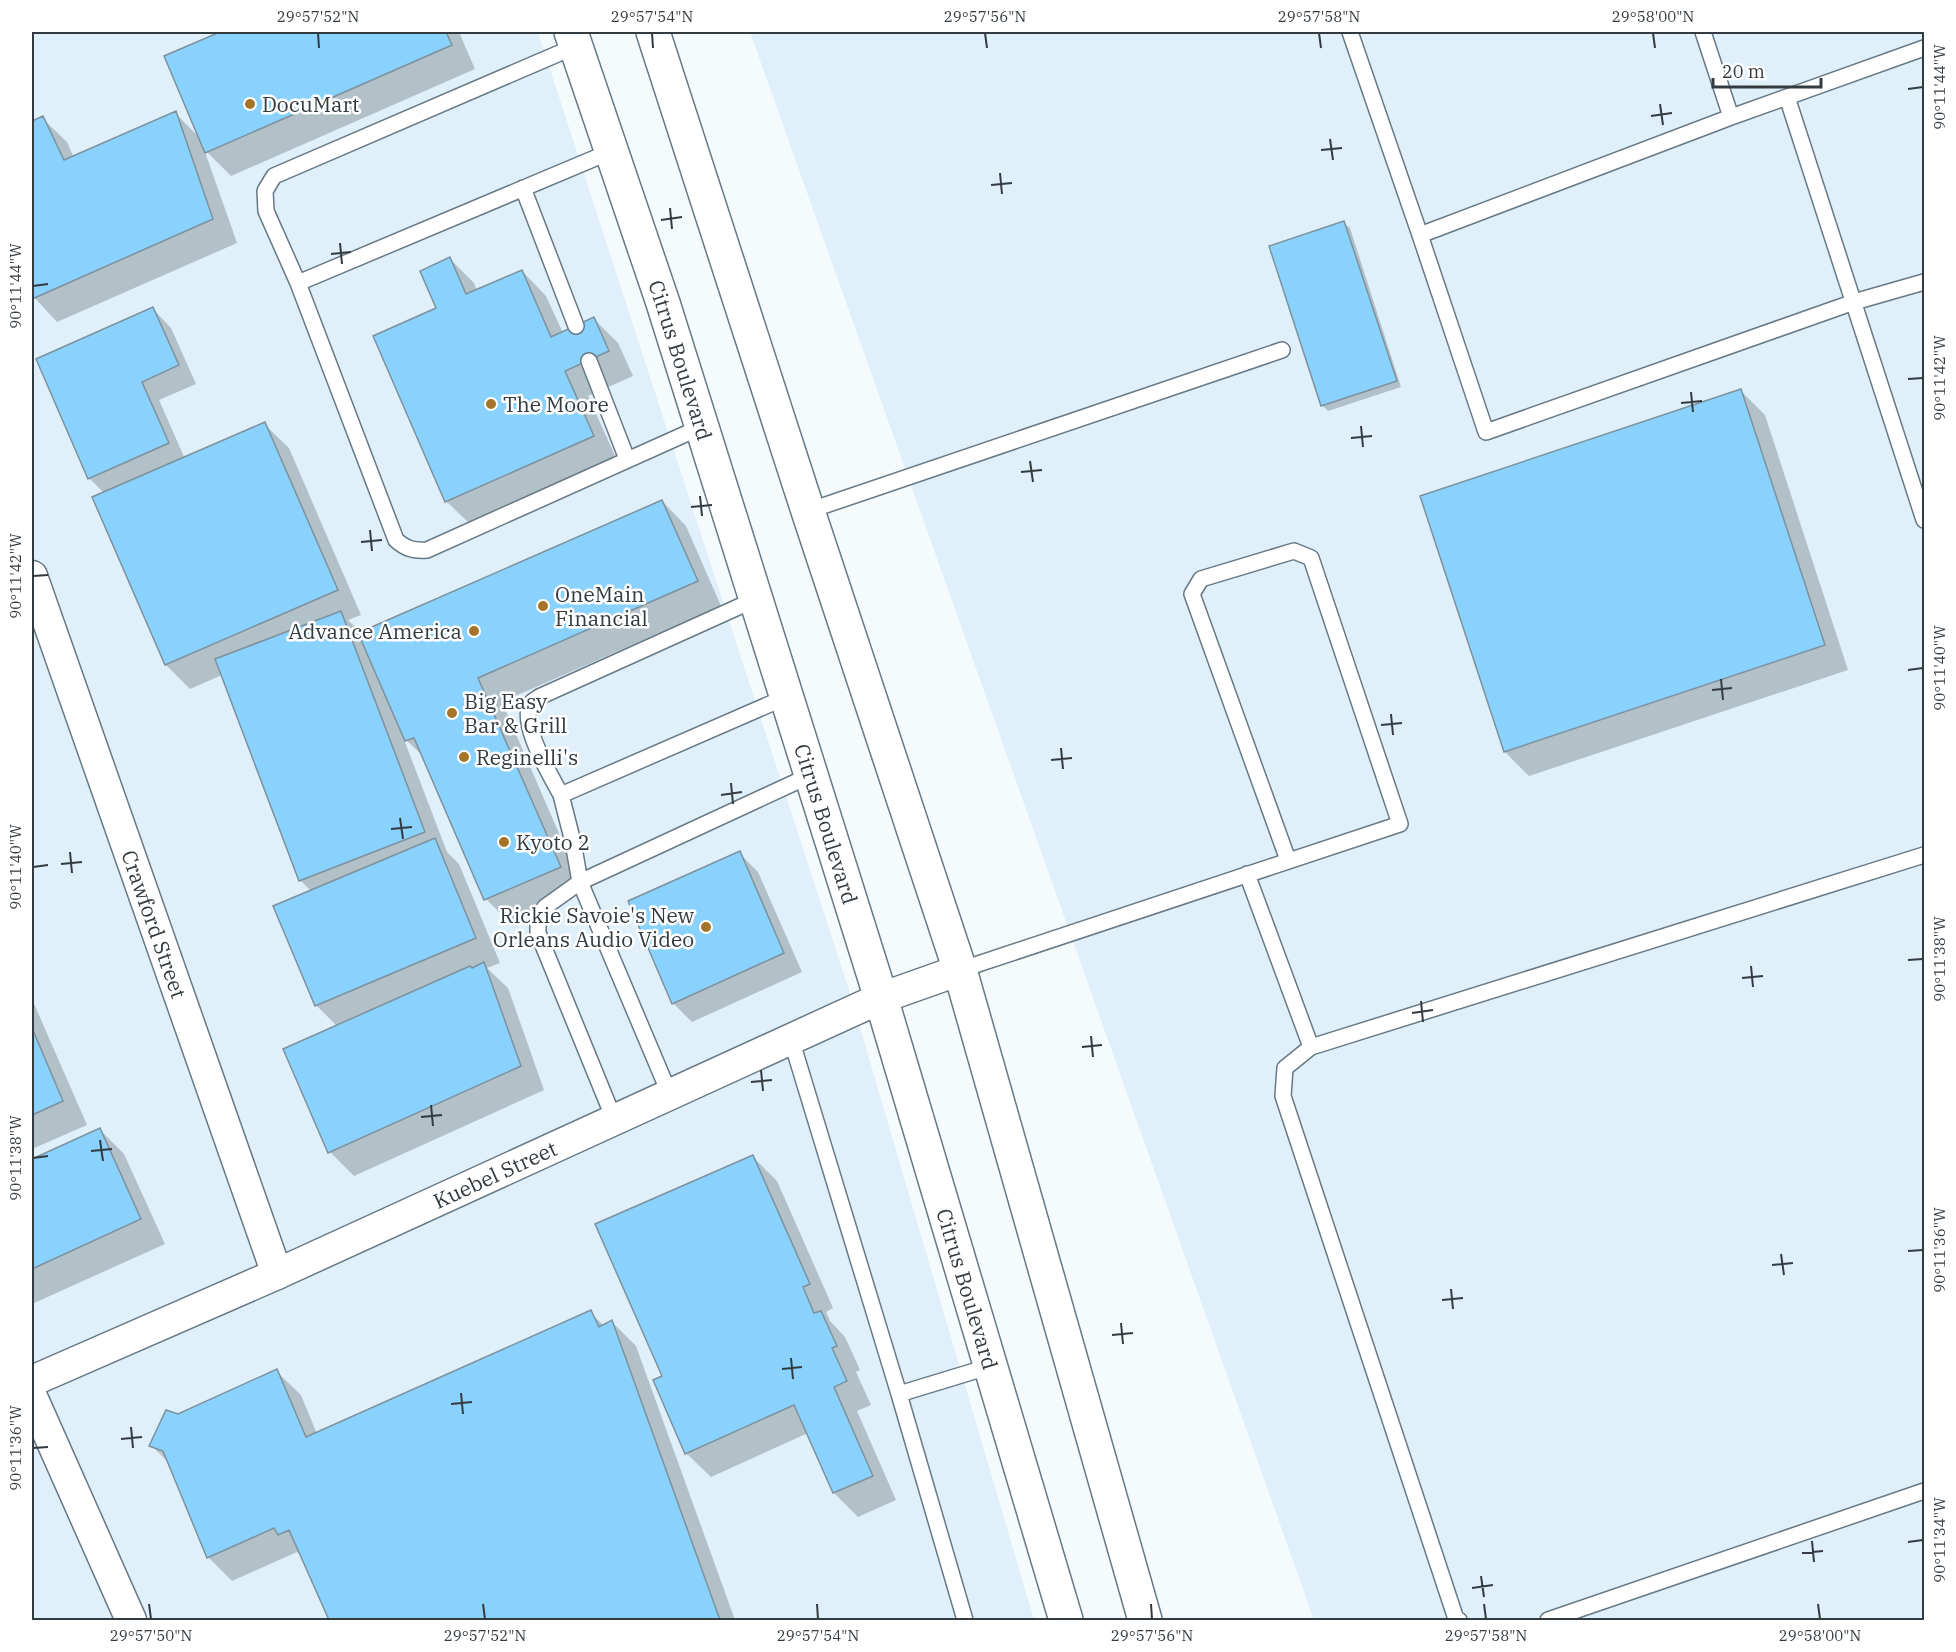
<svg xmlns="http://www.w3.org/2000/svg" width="1956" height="1652" viewBox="0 0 1956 1652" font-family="'IBM Plex Serif',serif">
  <rect width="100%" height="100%" fill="#f5fafc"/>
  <path fill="#dff0fb" d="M32 32H538L849 990 1034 1620H32Z
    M750 32H1924V1620H1314Z"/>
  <path fill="#0003" d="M224 32H459L475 69 231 176 204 149 237 243 57 322 32 295V122L42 118 67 142 74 158 175 113 200 138 166 57Z
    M1344 223 1350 228 1401 387 1328 411 1322 405Z
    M450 259 474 283 477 291 522 271 546 296 563 333 594 319 618 343 633 376 588 396 617 460 471 525 446 501 438 309Z
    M153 309 171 328 196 384 159 400 185 459 264 424 289 448 361 615 348 620 361 633 662 501 686 526 721 606 502 702 584 891 510 923 486 899 425 758 403 737 447 852 459 864 500 963 487 968 508 988 544 1090 354 1176 330 1152 285 1050 338 1027 316 1005 311 891 300 880 222 675 190 689 166 665 94 498 105 494 89 478Z
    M1741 391 1765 415 1848 670 1529 776 1505 752Z
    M739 853 758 872 802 972 692 1022 673 1003Z
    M32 999 87 1125 32 1149Z
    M100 1130 124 1154 165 1244 32 1304V1161Z
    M752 1156 777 1181 833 1308 826 1312 830 1321 845 1337 860 1370 856 1372 871 1405 857 1411 896 1500 858 1517 834 1493 808 1433 711 1477 686 1453 664 1377Z
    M590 1312 604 1326 612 1322 636 1346 735 1620H330L303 1558 297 1552 232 1581 208 1557 170 1464 151 1445 178 1415 276 1371 301 1395 317 1434Z"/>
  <path fill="#8ad2fe" stroke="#7d919d" stroke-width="1.5" d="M220 32H446L452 45 205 153 164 56Z
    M176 111 213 219 32 299V121L43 116 64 160Z
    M1344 221 1397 381 1321 406 1269 246Z
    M450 257 466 294 522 270 551 337 594 317 609 351 565 371 594 436 445 502 373 336 436 308 420 271Z
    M153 307 179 365 142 382 169 443 88 479 36 359Z
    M1741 389 1825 645 1504 752 1420 496Z
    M265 422 338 590 165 665 92 497Z
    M662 500 698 581 478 678 561 867 484 900 414 738 405 741 358 633Z
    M341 611 425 832 299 881 215 659Z
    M435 838 476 938 315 1006 273 906Z
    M740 851 784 953 672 1004 628 901Z
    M484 962 521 1066 328 1153 283 1049 470 966 472 968Z
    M32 1028 63 1101 32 1115Z
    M100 1128 141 1219 32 1269V1159Z
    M753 1155 810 1284 803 1287 814 1313 821 1311 837 1346 832 1348 847 1381 834 1387 873 1476 833 1493 794 1405 685 1454 653 1380 662 1376 595 1224Z
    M591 1310 599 1327 612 1320 720 1620H329L289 1530 278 1535 274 1528 207 1558 163 1451 149 1446 166 1410 178 1414 277 1369 306 1437Z"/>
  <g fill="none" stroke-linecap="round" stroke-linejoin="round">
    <g stroke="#677985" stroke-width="18">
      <path id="service" d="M1350 32 1420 235 1731 117
        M1703 32 1731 117 1924 48
        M576 46 274 176 265 191 266 211 298 283 396 540C406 549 414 551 427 550L701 427
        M1787 97 1924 520
        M523 188 576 326
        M1420 235 1486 432 1854 302 1924 282
        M298 283 612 151
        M589 361 627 459
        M808 511 1282 350
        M756 599 539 697C537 699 534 700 532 702 517 721 551 776 561 795L786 697
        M561 795 573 842 580 882 811 775
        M1247 874 1311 1047
        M960 970 1400 824 1311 558 1294 551 1201 579 1192 594 1288 860
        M791 1039 899 1394
        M614 1119 538 933V918L545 907 580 882 670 1095
        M965 1620 899 1394 991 1366
        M1459 1620 1456 1619 1283 1096 1285 1068 1311 1047 1924 855
        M1548 1620 1924 1491"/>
    </g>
    <g stroke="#677985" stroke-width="33">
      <g id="minor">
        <path id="s1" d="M32 576 277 1274"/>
        <path id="s2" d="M32 1381 277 1274 881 998 960 970"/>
        <path d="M32 1397 131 1620"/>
      </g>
    </g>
    <g stroke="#677985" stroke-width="36">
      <g id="tertiary">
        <path id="s3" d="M571 32 663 303 881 998 1066 1620"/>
        <path d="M653 32 808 511 960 970 1145 1620"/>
      </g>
    </g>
    <use href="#service" stroke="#fff" stroke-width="15"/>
    <use href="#minor" stroke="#fff" stroke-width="30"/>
    <use href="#tertiary" stroke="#fff" stroke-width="33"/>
  </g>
  <path fill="none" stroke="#333b40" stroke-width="2" d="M318 33 319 48M652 33 653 48M985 33 987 48M1319 33 1321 48M1653 33 1655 48M1908 89 1923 87M1660 104 1663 125M1651 116 1672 113M1330 139 1333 160M1321 150 1342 148M1000 173 1002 194M991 185 1012 183M670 208 672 229M661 220 682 217M340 243 342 264M331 254 351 252M33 286 48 284M1908 379 1923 378M1691 392 1693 412M1681 403 1702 401M1361 426 1363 447M1351 438 1372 436M1030 461 1033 482M1021 472 1042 470M700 496 702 516M691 507 712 505M370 530 372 551M361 542 382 540M33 576 48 575M1908 670 1923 668M1721 679 1723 700M1712 690 1732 688M1391 714 1393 735M1381 725 1402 723M1061 748 1063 769M1051 760 1072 758M731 783 733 804M721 795 742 792M400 818 403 839M391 829 412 827M70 852 72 873M61 864 82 862M33 867 48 865M1908 960 1923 959M1751 966 1753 987M1742 978 1763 976M1421 1001 1423 1022M1412 1013 1433 1010M1091 1036 1093 1057M1082 1047 1102 1045M761 1070 763 1091M751 1082 772 1080M431 1105 433 1126M421 1117 442 1115M100 1140 103 1161M91 1151 112 1149M33 1158 48 1156M1908 1251 1923 1250M1781 1254 1784 1275M1772 1265 1793 1263M1451 1289 1453 1309M1442 1300 1463 1298M1121 1323 1123 1344M1112 1335 1133 1333M791 1358 793 1379M782 1369 802 1367M461 1393 463 1414M451 1404 472 1402M131 1427 133 1448M121 1439 142 1437M33 1448 48 1447M1812 1541 1814 1562M1908 1542 1923 1540M1802 1553 1823 1551M1481 1576 1484 1597M1472 1588 1493 1585M149 1604 151 1619M483 1604 485 1619M817 1604 818 1619M1151 1604 1152 1619M1484 1604 1486 1619M1818 1604 1820 1619"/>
  <g fill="#a57329" stroke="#fff" stroke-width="2">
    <circle cx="250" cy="104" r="6"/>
    <circle cx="491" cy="404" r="6"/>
    <circle cx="543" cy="606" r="6"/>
    <circle cx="474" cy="631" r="6"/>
    <circle cx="452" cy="713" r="6"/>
    <circle cx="464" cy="757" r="6"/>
    <circle cx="504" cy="842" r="6"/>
    <circle cx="706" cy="927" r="6"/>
  </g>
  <g text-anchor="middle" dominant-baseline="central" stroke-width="5" stroke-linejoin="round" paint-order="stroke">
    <g font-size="21" fill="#333b40" stroke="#fff" text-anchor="start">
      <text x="262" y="104">DocuMart</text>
      <text x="503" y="404">The Moore</text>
      <text x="555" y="594">OneMain<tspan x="555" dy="24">Financial</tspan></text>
      <text x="462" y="631" text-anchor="end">Advance America</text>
      <text x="464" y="701">Big Easy<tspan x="464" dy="24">Bar &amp; Grill</tspan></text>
      <text x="476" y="757">Reginelli's</text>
      <text x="516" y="842">Kyoto 2</text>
      <text x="694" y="915" text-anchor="end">Rickie Savoie's New<tspan x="694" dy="24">Orleans Audio Video</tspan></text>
    </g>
    <g font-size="21" fill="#333b40" stroke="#fff">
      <text stroke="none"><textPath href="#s3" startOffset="346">Citrus Boulevard</textPath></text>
      <text stroke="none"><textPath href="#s3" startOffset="832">Citrus Boulevard</textPath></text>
      <text stroke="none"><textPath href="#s1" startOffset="369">Crawford Street</textPath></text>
      <text stroke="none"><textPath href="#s2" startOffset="507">Kuebel Street</textPath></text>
      <text stroke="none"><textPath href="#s3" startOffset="1318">Citrus Boulevard</textPath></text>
    </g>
  </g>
  <rect width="1956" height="1652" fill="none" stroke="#ffffff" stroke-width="66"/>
  <path d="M1713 78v9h108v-9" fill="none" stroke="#333b40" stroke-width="3"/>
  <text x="1722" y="78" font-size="18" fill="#333b40" stroke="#ffffff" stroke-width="4.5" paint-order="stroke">20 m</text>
  <rect x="33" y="33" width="1890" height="1586" fill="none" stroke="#333b40" stroke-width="2"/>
  <g font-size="15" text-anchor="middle" fill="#333b40">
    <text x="318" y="22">29°57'52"N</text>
    <text x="652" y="22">29°57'54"N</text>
    <text x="985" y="22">29°57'56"N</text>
    <text x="1319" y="22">29°57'58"N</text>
    <text x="1653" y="22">29°58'00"N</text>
    <text transform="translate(1940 87) rotate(-90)" y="5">90°11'44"W</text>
    <text transform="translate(16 286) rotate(-90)" y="5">90°11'44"W</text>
    <text transform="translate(1940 378) rotate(-90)" y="5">90°11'42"W</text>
    <text transform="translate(16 576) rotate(-90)" y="5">90°11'42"W</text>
    <text transform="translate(1940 668) rotate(-90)" y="5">90°11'40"W</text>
    <text transform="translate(16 867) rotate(-90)" y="5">90°11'40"W</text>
    <text transform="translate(1940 959) rotate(-90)" y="5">90°11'38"W</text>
    <text transform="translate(16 1158) rotate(-90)" y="5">90°11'38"W</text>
    <text transform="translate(1940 1250) rotate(-90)" y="5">90°11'36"W</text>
    <text transform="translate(16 1448) rotate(-90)" y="5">90°11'36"W</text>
    <text transform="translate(1940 1540) rotate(-90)" y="5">90°11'34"W</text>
    <text x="151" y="1641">29°57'50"N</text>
    <text x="485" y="1641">29°57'52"N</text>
    <text x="818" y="1641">29°57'54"N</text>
    <text x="1152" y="1641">29°57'56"N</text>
    <text x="1486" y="1641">29°57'58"N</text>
    <text x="1820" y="1641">29°58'00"N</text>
  </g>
</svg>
